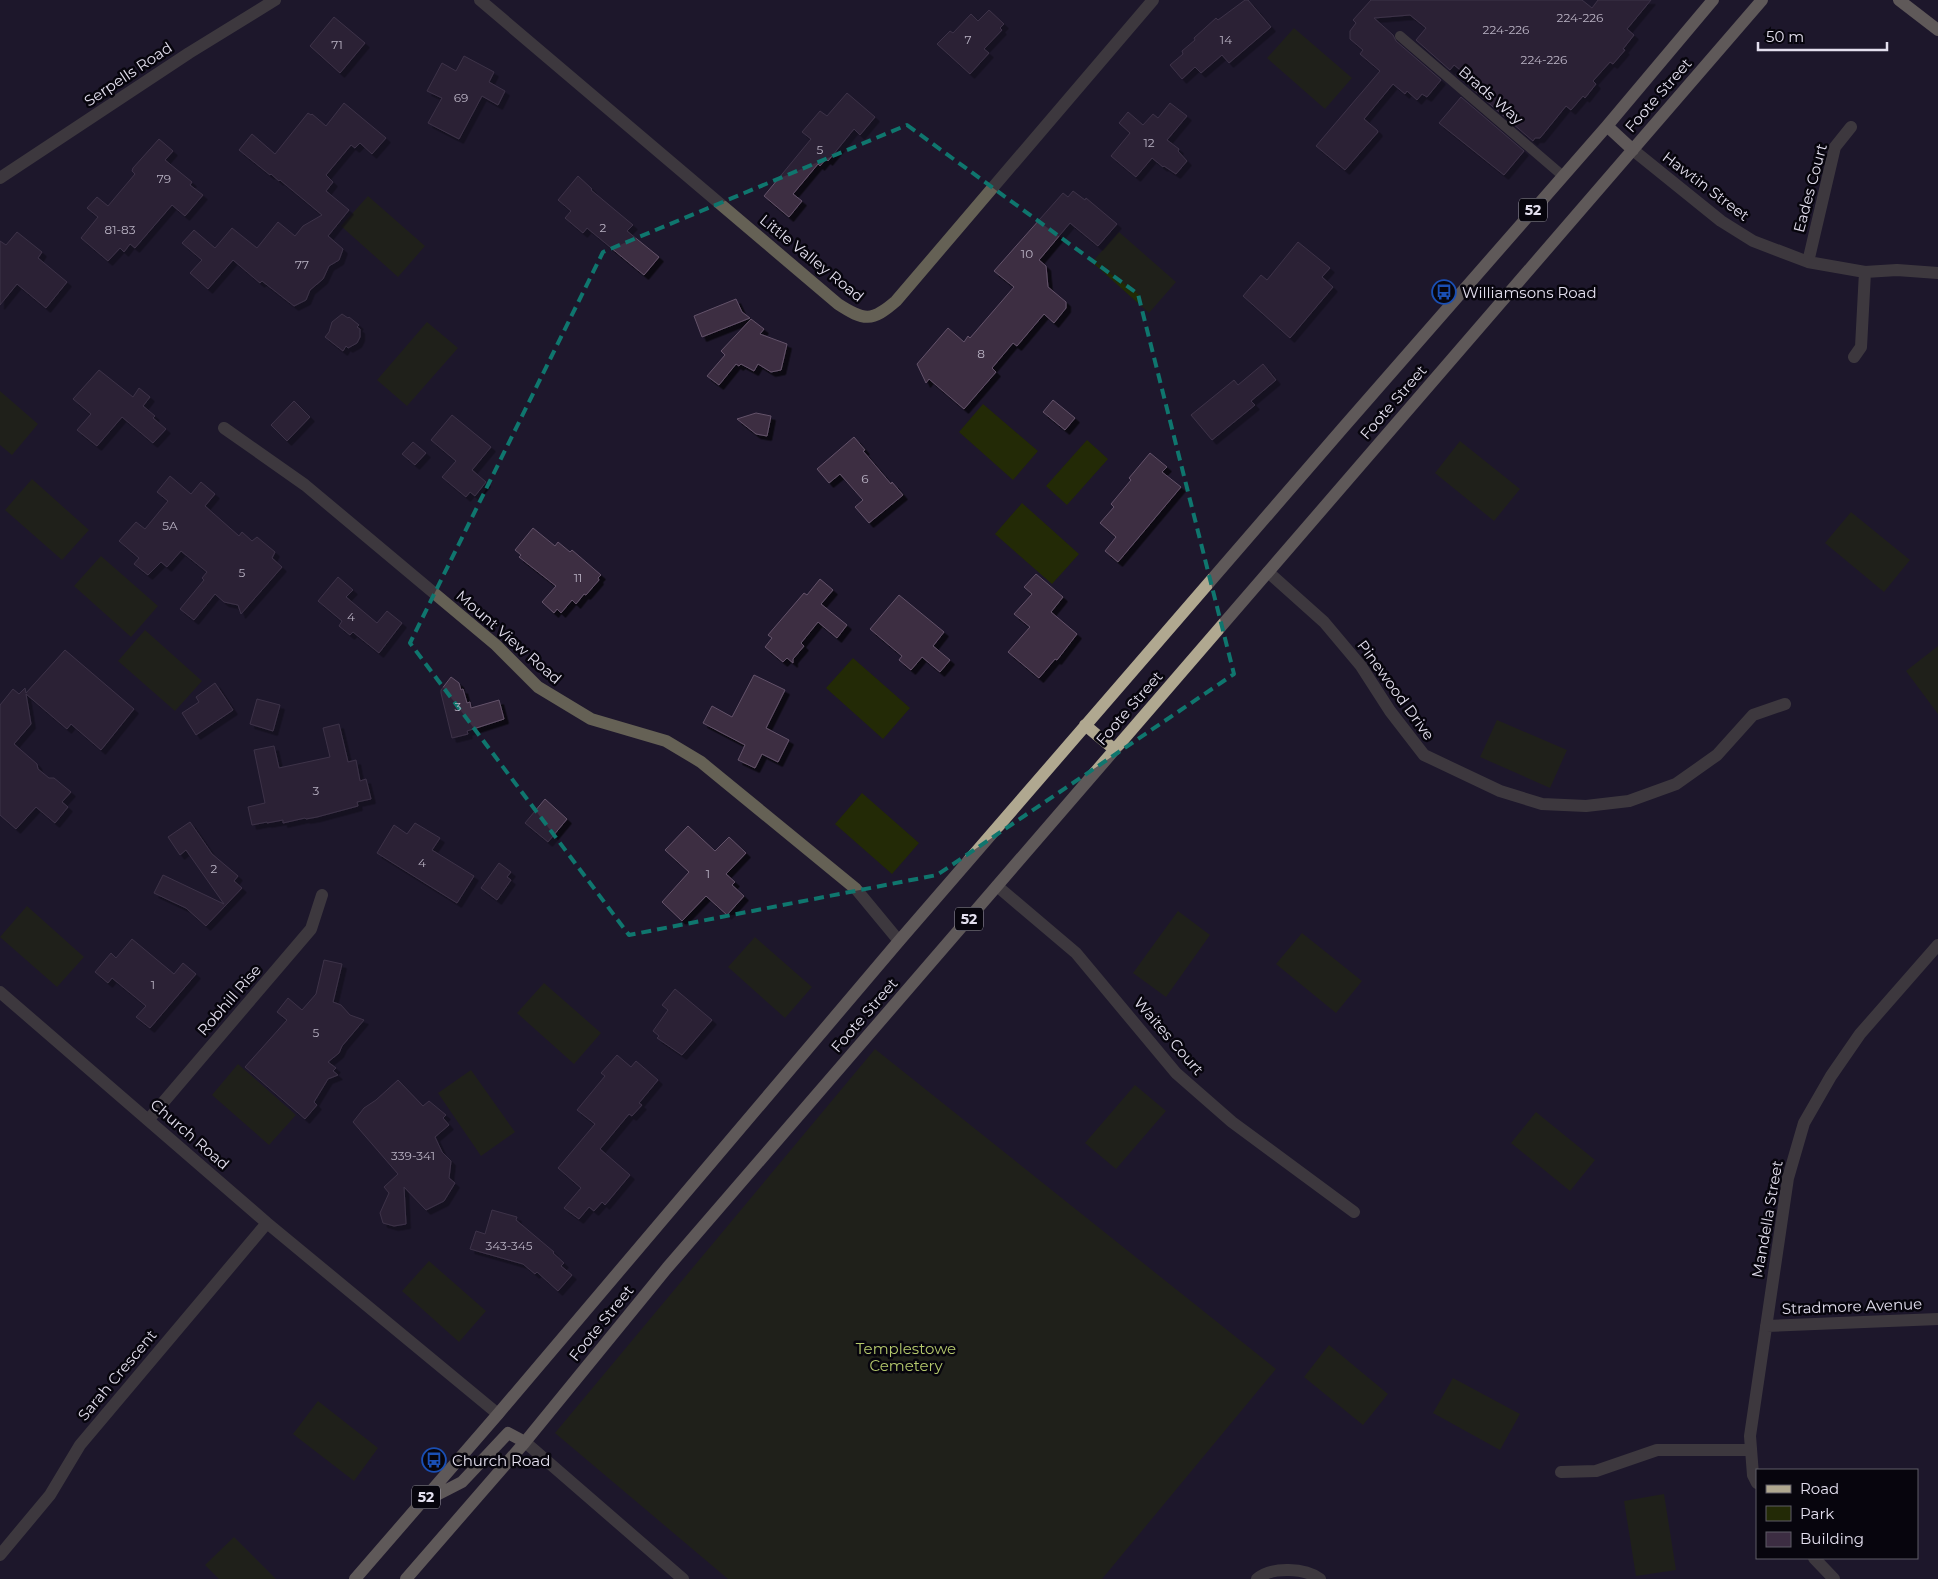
<svg xmlns="http://www.w3.org/2000/svg" width="1938" height="1579" viewBox="0 0 1938 1579" font-family="Montserrat,sans-serif">
  <defs>
    <filter id="shadow"><feDropShadow dx="4.5" dy="4.5" stdDeviation="0" flood-color="#0009"/></filter>
  </defs>
  <rect width="100%" height="100%" fill="#1e172c"/>
  <path fill="#232a06" d="M1294 28 1352 78 1325 109 1267 58Z
    M368 196 425 246 398 277 341 226Z
    M1119 232 1176 282 1149 313 1092 262Z
    M427 322 458 348 407 406 377 380Z
    M0 391 38 424 12 455 0 445Z
    M983 404 1038 451 1013 480 959 432Z
    M1087 440 1108 459 1067 505 1046 486Z
    M1460 441 1520 489 1494 521 1435 473Z
    M32 479 89 530 62 560 5 510Z
    M1022 503 1079 554 1052 584 995 534Z
    M1851 512 1910 560 1884 592 1825 543Z
    M101 556 158 606 131 637 74 586Z
    M145 630 202 681 175 711 118 661Z
    M1938 646V714L1906 671Z
    M853 658 910 708 883 739 826 688Z
    M1497 720 1567 750 1550 788 1480 757Z
    M862 793 919 843 892 874 835 824Z
    M27 906 84 957 57 987 0 937Z
    M1178 911 1210 935 1166 997 1133 973Z
    M1302 933 1362 981 1336 1013 1276 964Z
    M755 937 812 987 785 1018 728 967Z
    M544 983 601 1033 574 1064 517 1013Z
    M875 1049 1276 1369 1102 1579H728L555 1433Z
    M238 1064 296 1115 269 1145 212 1095Z
    M471 1070 515 1132 481 1156 438 1093Z
    M1135 1085 1166 1111 1116 1169 1085 1143Z
    M1536 1112 1595 1160 1570 1191 1511 1143Z
    M429 1261 486 1311 459 1342 402 1291Z
    M1329 1345 1388 1394 1363 1425 1304 1377Z
    M1453 1378 1520 1414 1500 1450 1433 1413Z
    M318 1401 378 1448 354 1481 293 1434Z
    M1664 1494 1676 1570 1636 1576 1624 1501Z
    M234 1537 276 1579H219L205 1565Z"/>
  <path fill="#3c2d42" stroke="#64536a" filter="url(#shadow)" d="M1245 0H1248L1271 27 1229 63 1222 55 1201 73 1195 67 1182 79 1170 65 1183 54 1182 51 1195 40 1194 38 1216 18 1218 20Z
    M1371 0H1582L1592 8 1598 0H1651L1627 29 1634 35 1623 49 1625 50 1613 64 1610 62 1593 81 1596 84 1585 98 1583 96 1571 110 1566 106 1540 138H1535L1533 141 1470 87 1474 81 1454 65 1450 70 1416 40 1426 28 1410 15 1374 18 1393 35 1396 41 1441 80 1427 97 1422 94 1417 100 1407 91 1405 94 1393 84 1364 119 1377 130 1378 132 1345 170 1316 146 1380 71 1360 54 1363 50 1350 39V31L1356 23 1353 20Z
    M989 10 1004 24 1000 28 1002 30 984 49 989 53 970 74 937 44 950 31 953 33 971 14 978 21Z
    M334 17 365 43 340 73 310 46Z
    M464 56 494 72 489 82 505 91 498 105 482 96 459 139 428 123 442 98 427 91 442 63 456 71Z
    M847 93 875 117 860 135 854 129 828 161 826 159 820 166 818 164 793 194 802 201 789 217 764 196 811 139 802 132 820 111 827 116Z
    M1461 97 1524 151 1504 175 1439 123Z
    M344 103 386 138 372 154 360 143 355 148 351 145 326 175 333 182 326 191 349 210 328 236 343 249 339 260 329 266 323 279 310 290 306 300 294 306 262 281 260 283 233 260 208 289 190 273 202 260 182 243 194 230 215 248 232 228 257 248 278 222 295 236 303 226 322 215 280 180 279 181 271 174 270 175 239 150 252 134 275 154 308 113 311 115 312 114 326 126Z
    M1170 103 1187 116 1167 140 1179 149 1178 151 1187 161 1176 174 1164 166 1163 167 1152 158 1136 177 1111 156 1130 133 1119 123 1128 112 1143 125 1153 114 1158 118Z
    M159 139 173 151 165 160 192 182 190 185 203 195 185 216 172 205 135 248 130 244 124 252 120 248 108 261 81 238 98 217 87 208 97 197 108 206 135 174 132 171 133 168Z
    M578 176 592 189 591 190 633 225 627 231 659 257 644 275 587 228 583 233 565 218 571 211 558 200Z
    M1073 191 1085 200 1086 198 1117 224 1098 246 1070 223 1039 260 1046 266 1048 287 1066 302V308L1054 323 1044 314 1017 346 1013 343 992 368 996 372 964 409 929 379 926 383 917 364 948 328 964 342 968 336 970 338 1014 287 994 271 1063 193 1068 197Z
    M17 232 42 252 38 258 67 282 46 308 17 284 0 305V241L6 245Z
    M1298 242 1330 268 1322 277 1333 287 1290 338 1243 296 1261 275 1267 280Z
    M736 299 742 312 750 318 702 337 694 316Z
    M342 314 348 318 349 317 359 325 357 327 360 329V337L357 343 348 348 346 346 343 351 325 337 329 332 332 322Z
    M751 319 764 329 760 334 787 344 781 370 771 372 758 364 754 371 741 364 739 366 736 364 719 385 707 376 725 355 721 351Z
    M1263 364 1276 380 1251 401 1255 405 1212 440 1191 415 1234 380 1238 385Z
    M99 370 133 397 139 388 150 397 143 406 155 416 153 418 166 429 153 443 122 417 97 446 77 430 91 414 73 399Z
    M1053 400 1075 418 1065 430 1043 412Z
    M294 401 310 417 287 441 271 425Z
    M756 413 771 416 767 436 756 434 737 419Z
    M452 415 491 447 472 470 486 482 475 496 470 492 466 497 442 477 456 461 431 440Z
    M854 437 865 450 863 451 891 484 892 482 903 495 869 523 855 507 863 500 840 474 829 483 817 469Z
    M413 442 426 453 415 465 402 454Z
    M1150 453 1167 467 1162 472 1181 487 1118 562 1105 551 1116 537 1100 523 1114 507 1111 504 1131 480 1129 478Z
    M170 476 191 494 201 482 215 494 205 506 239 536 242 532 252 541 257 537 275 552 272 558 282 567 241 614 238 605 224 602 215 594 194 620 180 609 204 580 202 578 207 572 181 551 167 567 161 562 148 575 134 564 139 558 119 541 136 522 145 529 168 501 157 492Z
    M533 528 555 546 558 542 570 552 572 550 601 575 598 578 599 580 586 595 584 594 576 604 572 600 561 613 557 609 554 613 542 602 556 586 519 557 521 555 515 550Z
    M1036 574 1063 597 1051 612 1077 634 1057 660 1055 659 1039 678 1008 652 1030 627 1014 614 1032 594 1024 587Z
    M338 577 353 590 346 597 377 623 387 611 402 623 379 653 353 632 350 635 339 626 342 621 318 601Z
    M820 579 833 590 821 604 847 625 837 638 818 622 801 643 804 646 793 659V663L787 658 783 662 765 647 772 638 768 635 804 593 807 595Z
    M899 595 944 632 933 646 950 660 940 672 922 657 911 670 899 660 902 656 870 629Z
    M65 650 134 709 101 750 71 724 67 729 26 694 31 724 14 744 37 764 38 769 49 778H54L71 792 62 802 68 807 55 823 36 807 16 829 0 815V705L13 689 19 694 25 688 26 693Z
    M754 675 785 690 766 728 789 740 778 762 762 754 755 768 738 760 745 745 703 723 712 706 732 717Z
    M451 677 459 683 461 690 463 689 467 703 470 702 471 708 499 700 504 719 467 731 468 734 452 738 441 693V690Z
    M215 683 233 710 196 735 182 713 199 702 196 697Z
    M257 699 280 705 273 731 250 724Z
    M339 724 348 762 356 760 360 781 366 779 371 799 357 802 358 806 317 817 306 819 305 818 283 823V820L267 823V822L252 825 248 807 265 803 254 750 274 746 279 768 330 757 323 728Z
    M545 799 567 819 548 842 525 823Z
    M190 822 212 854 238 876 234 881 242 888 206 926 186 908 154 893 163 875 224 904 186 850 180 855 168 837Z
    M415 823 440 838 432 850 474 876 457 903 377 853 394 825 407 834Z
    M688 826 715 851 729 837 746 853 726 874 735 882 732 885 744 896 727 915 706 896 682 921 662 902 689 872 665 850Z
    M499 863 511 872 507 877 511 880 497 900 481 888Z
    M132 939 174 974 183 963 196 974 150 1028 136 1017 146 1006 112 978 108 983 95 972 111 953 116 958Z
    M324 960 342 964 333 1002 341 1005 350 1015 364 1020 342 1046 339 1053 328 1062 336 1068 333 1071 338 1075 328 1079 314 1102 317 1105 305 1119 245 1067 287 1020 277 1012 288 998 302 1010 316 994Z
    M675 989 712 1020 682 1055 657 1038 659 1036 653 1031 668 1010 662 1005Z
    M617 1055 631 1067 636 1061 658 1080 639 1103 642 1105 632 1116 629 1114 600 1149 630 1175 605 1205 602 1202 594 1211 589 1207 579 1219 564 1208 581 1188 558 1168 595 1124 577 1110 605 1076 601 1073Z
    M398 1080 423 1106 429 1101 446 1115 443 1118 449 1125 435 1137 442 1152 451 1161 449 1178 455 1183 444 1201 426 1210 404 1187 406 1224 394 1226 383 1223 380 1213 389 1193 384 1187 398 1174 353 1122 364 1108 376 1100Z
    M492 1210 517 1217 516 1220 554 1252 553 1253 564 1263 561 1266 572 1275 558 1291 537 1272 535 1274 523 1264 470 1249 476 1231 485 1234Z"/>
  <g fill="none" stroke-linecap="round" stroke-linejoin="round">
    <path stroke="#656155" stroke-width="10" d="M1400 36 1563 176"/>
    <path stroke="#656155" stroke-width="12" d="M480 0 838 304C864 321 872 322 896 301L1153 0
      M1633 150 1721 221 1753 241 1808 262 1865 272 1897 270 1938 273
      M1808 262 1835 147 1851 127
      M1854 357 1861 347 1865 272
      M224 428 305 485 496 645 538 687 591 719 666 741 701 762 856 889 899 941
      M1268 572 1324 622 1361 666 1390 711 1424 755 1500 791 1542 804 1586 806 1629 801 1676 784 1717 755 1753 715 1785 704
      M997 886 1076 953 1176 1073 1232 1122 1354 1212
      M0 992 267 1223 498 1414
      M149 1119 311 929 322 895
      M1766 1326 1938 1319
      M525 1442 683 1579
      M1561 1472 1596 1471 1657 1450H1751
      M1757 1483 1753 1475 1750 1436 1788 1178 1804 1123 1831 1076 1860 1034 1938 945
      M0 1555 50 1495 80 1445 267 1223
      M1814 1558 1834 1579
      M1257 1579C1272 1566 1305 1568 1320 1579"/>
    <path stroke="#656155" stroke-width="12" d="M0 178 189 53 275 0"/>
    <path stroke="#b0a890" stroke-width="12" d="M1899 0 1938 30
      M1607 126 1633 150
      M1085 725 1115 750
      M427 1500 462 1482 508 1433 525 1442
      M355 1579 498 1414 899 941 1342 429 1607 126 1713 0
      M406 1579 525 1442 667 1268 1762 0"/>
  </g>
  <path d="M0 0H1938V1579H0ZM907 125 1138 294 1234 674 937 875 629 935 410 643 603 252Z" fill="#1e172c" fill-opacity=".55" fill-rule="evenodd"/>
  <path fill="none" stroke="#0f766e" stroke-width="4" stroke-dasharray="10 6" stroke-linejoin="round" d="M907 125 1138 294 1234 674 937 875 629 935 410 643 603 252Z"/>
  <defs>
    <g id="bus-ring" transform="scale(1.25)"><circle r="9.5" fill="#07050d" stroke="#1a4fb4" stroke-width="1.5"/><path d="M-5-6H5V4H4V6H2V4H-2V6H-4V4H-5ZM-3.5-4V0h7V-4ZM-3.5 1.2v1.5H-2V1.2ZM2 1.2v1.5H3.5V1.2Z" fill="#1a4fb4"/></g>
  </defs>
  <g fill-rule="evenodd">
    <use href="#bus-ring" x="1444" y="292"/>
    <use href="#bus-ring" x="434" y="1460"/>
  </g>
  <g text-anchor="middle" dominant-baseline="central" stroke-width="5" stroke-linejoin="round" paint-order="stroke">
    <g font-size="12" fill="#b9b2c3">
      <text x="1580" y="17">224-226</text>
      <text x="1506" y="29">224-226</text>
      <text x="968" y="39">7</text>
      <text x="1226" y="39">14</text>
      <text x="337" y="44">71</text>
      <text x="1544" y="59">224-226</text>
      <text x="461" y="97">69</text>
      <text x="1149" y="142">12</text>
      <text x="820" y="149">5</text>
      <text x="164" y="178">79</text>
      <text x="603" y="227">2</text>
      <text x="120" y="229">81-83</text>
      <text x="1027" y="253">10</text>
      <text x="302" y="264">77</text>
      <text x="981" y="353">8</text>
      <text x="865" y="478">6</text>
      <text x="170" y="525">5A</text>
      <text x="242" y="572">5</text>
      <text x="578" y="577">11</text>
      <text x="351" y="616">4</text>
      <text x="458" y="706">3</text>
      <text x="316" y="790">3</text>
      <text x="422" y="862">4</text>
      <text x="214" y="868">2</text>
      <text x="708" y="873">1</text>
      <text x="153" y="984">1</text>
      <text x="316" y="1032">5</text>
      <text x="413" y="1155">339-341</text>
      <text x="509" y="1245">343-345</text>
    </g>
    <g fill="#07050d" stroke="#a19eaa" stroke-width="1">
      <rect x="1519" y="198.5" width="28" height="23" rx="4"/>
      <rect x="955" y="907.5" width="28" height="23" rx="4"/>
      <rect x="412" y="1485.5" width="28" height="23" rx="4"/>
    </g>
    <g font-size="14" font-weight="bold" fill="#e3dfee">
      <text x="1533" y="210">52</text>
      <text x="969" y="919">52</text>
      <text x="426" y="1497">52</text>
    </g>
    <g font-size="15" fill="#e3dfee" stroke="#07050d">
      <text transform="translate(128 74) rotate(-34)">Serpells Road</text>
      <text transform="translate(1491 95) rotate(41)">Brads Way</text>
      <text transform="translate(1658 95) rotate(-49)">Foote Street</text>
      <text transform="translate(1706 186) rotate(37)">Hawtin Street</text>
      <text transform="translate(1810 188) rotate(-75)">Eades Court</text>
      <text transform="translate(812 258) rotate(39)">Little Valley Road</text>
      <text transform="translate(1393 402) rotate(-49)">Foote Street</text>
      <text transform="translate(509 637) rotate(41)">Mount View Road</text>
      <text transform="translate(1396 690) rotate(54)">Pinewood Drive</text>
      <text transform="translate(1129 708) rotate(-49)">Foote Street</text>
      <text transform="translate(229 1000) rotate(-49)">Robhill Rise</text>
      <text transform="translate(864 1015) rotate(-49)">Foote Street</text>
      <text transform="translate(1169 1036) rotate(49)">Waites Court</text>
      <text transform="translate(190 1134) rotate(41)">Church Road</text>
      <text transform="translate(1767 1219) rotate(-80)">Mandella Street</text>
      <text transform="translate(1852 1306) rotate(-2)">Stradmore Avenue</text>
      <text transform="translate(601 1323) rotate(-51)">Foote Street</text>
      <text transform="translate(117 1375) rotate(-50)">Sarah Crescent</text>
    </g>
    <g font-size="15" fill="#e3dfee" stroke="#07050d" text-anchor="start">
      <text x="1462" y="292">Williamsons Road</text>
      <text x="452" y="1460">Church Road</text>
    </g>
    <g font-size="15" fill="#b6ca6d" stroke="#07050d">
      <text x="906" y="1348">Templestowe<tspan x="906" dy="17">Cemetery</tspan></text>
    </g>
  </g>
  <rect x="1756" y="1469" width="162" height="90" fill="#07050d" stroke="#5f5c67"/>
  <rect x="1766" y="1485" width="25" height="8" fill="#b0a890" stroke="#5f5c67"/>
  <text x="1800" y="1494" font-size="15" fill="#e3dfee">Road</text>
  <rect x="1766" y="1506" width="25" height="15" fill="#232a06" stroke="#5f5c67"/>
  <text x="1800" y="1519" font-size="15" fill="#e3dfee">Park</text>
  <rect x="1766" y="1532" width="25" height="15" fill="#3c2d42" stroke="#5f5c67"/>
  <text x="1800" y="1544" font-size="15" fill="#e3dfee">Building</text>
  <path d="M1758 42v8h129v-8" fill="none" stroke="#e3dfee" stroke-width="2.5"/>
  <text x="1766" y="42" font-size="15" fill="#e3dfee" stroke="#07050d" stroke-width="4" paint-order="stroke">50 m</text>
</svg>
